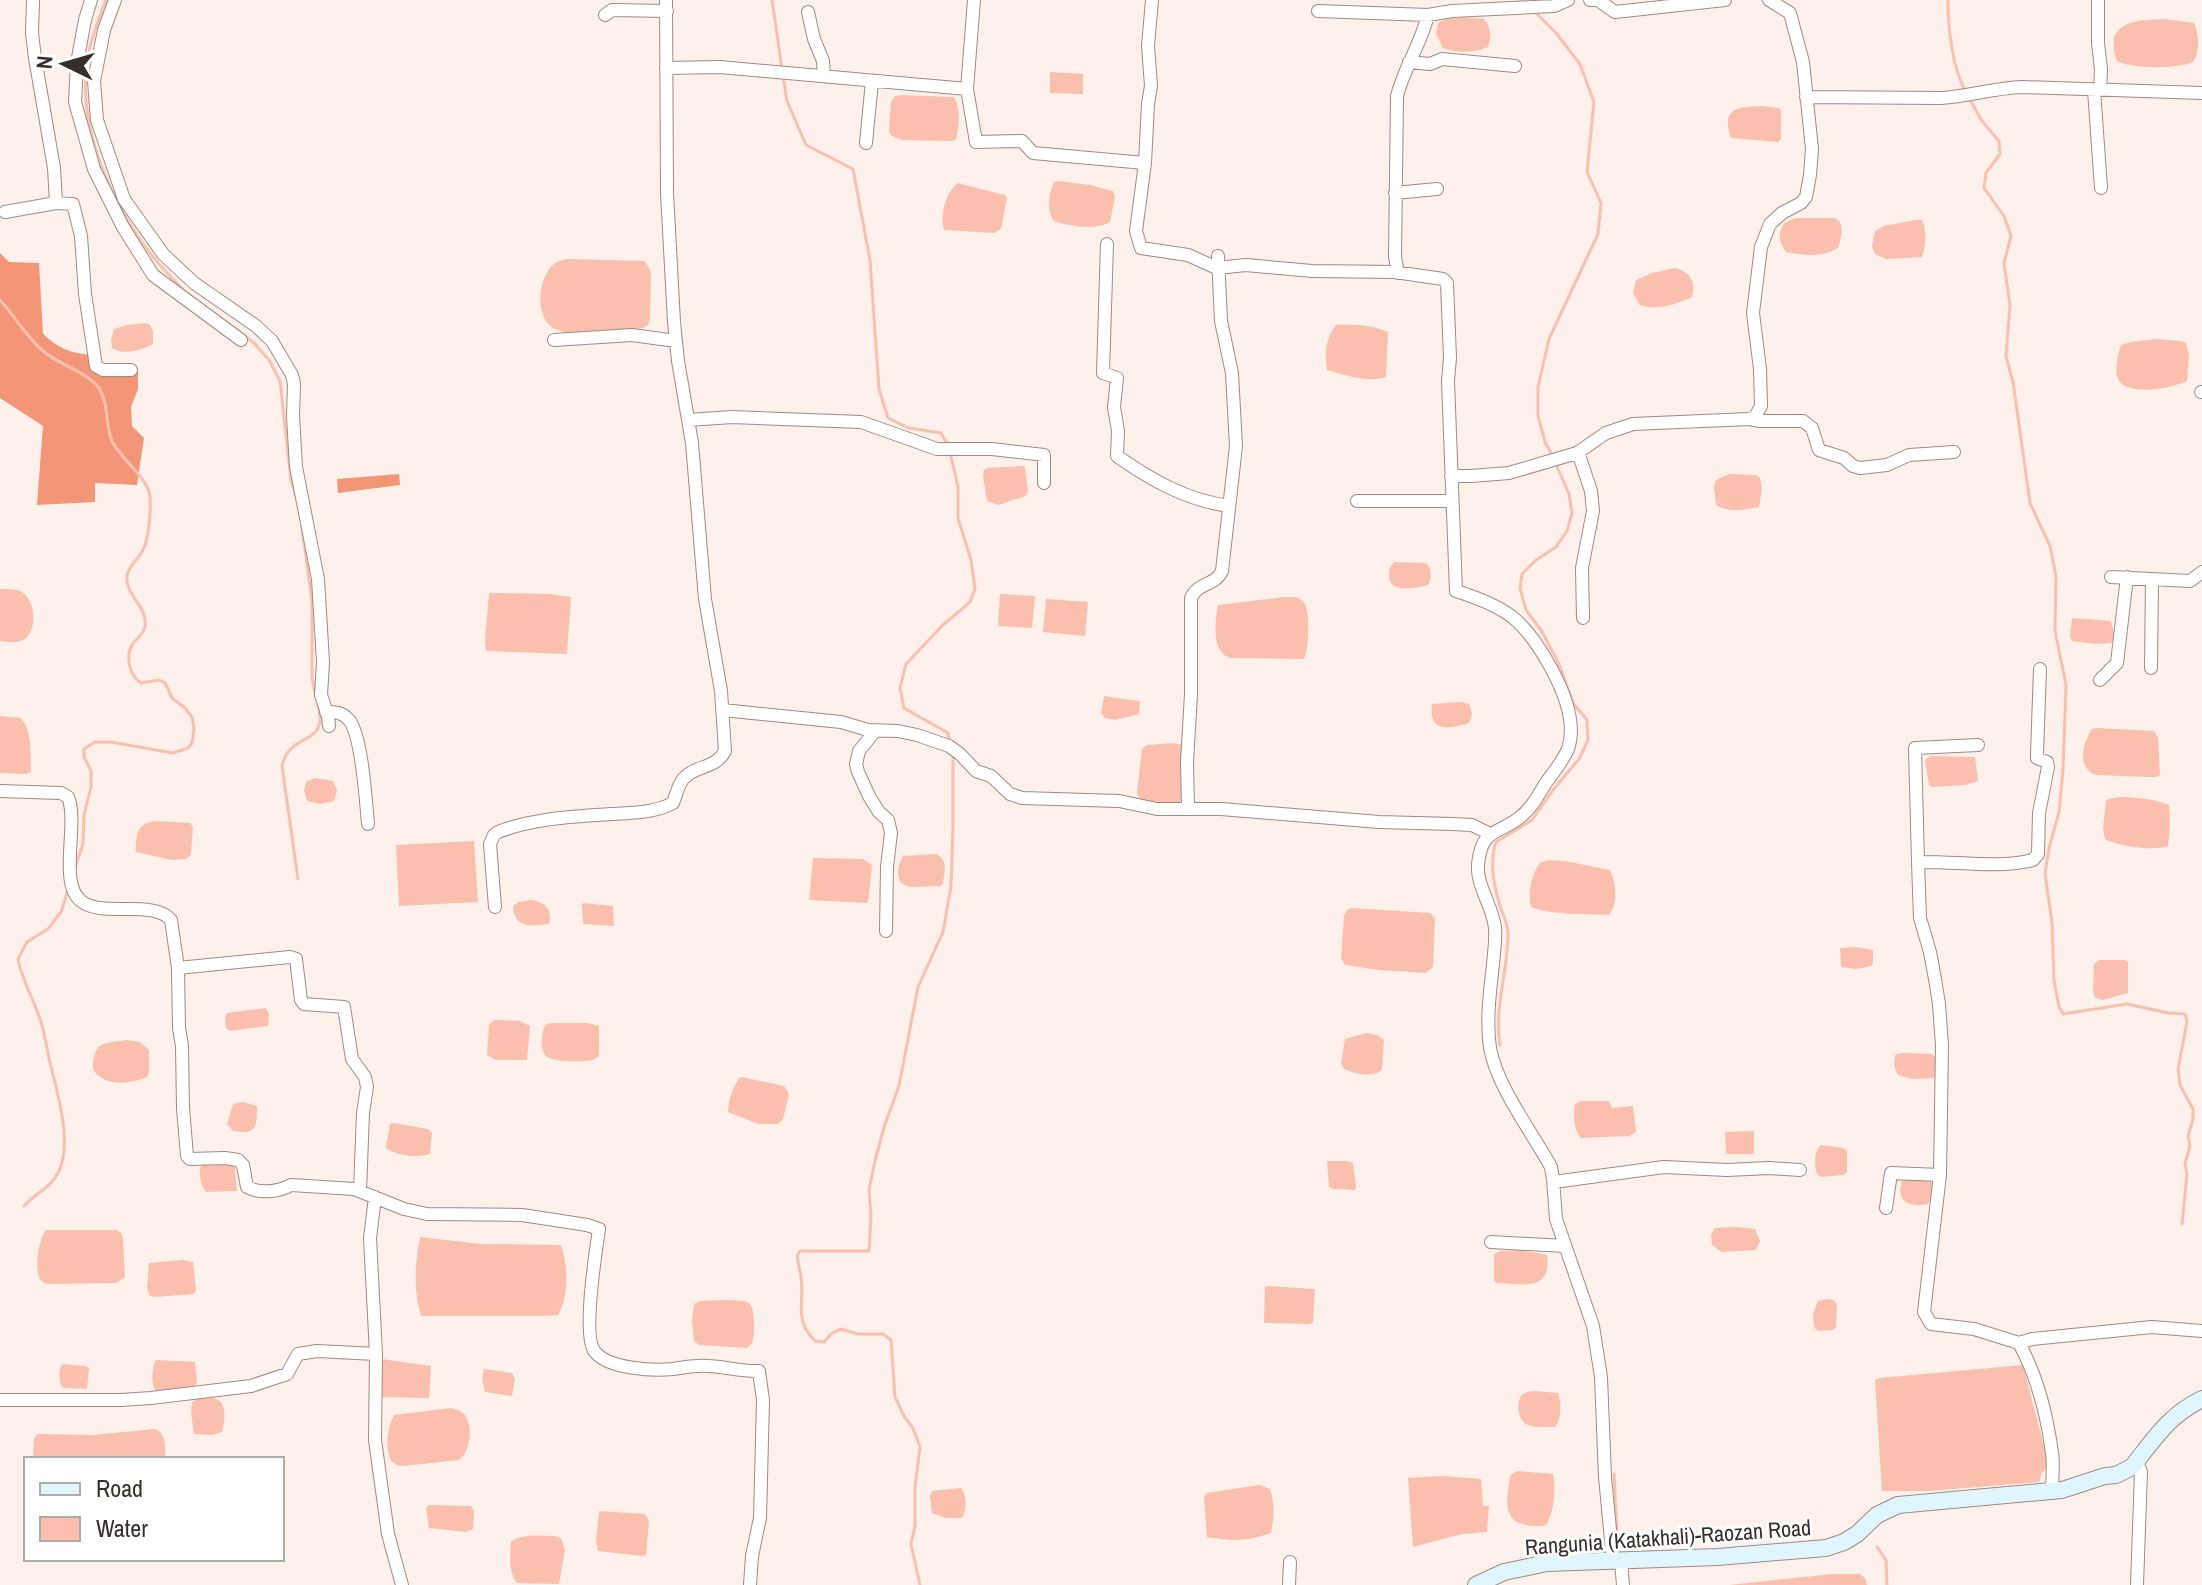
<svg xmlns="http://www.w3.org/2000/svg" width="2202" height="1585" viewBox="0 0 2202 1585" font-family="'Archivo Narrow',sans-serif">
  <rect width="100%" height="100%" fill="#fef0eb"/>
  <path fill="#f39677" d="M0 253 9 262 39 263 43 334C58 348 70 353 90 355L99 366 138 368V389L131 407 132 426 144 438 137 485 95 483V502L37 505 43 426 0 398Z
    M399 474 400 485 338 493 337 479Z"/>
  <path fill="#fac0ad" d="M1466 17 1484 19C1491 27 1492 37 1488 47 1475 53 1456 53 1443 48L1436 34 1438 23 1445 19Z
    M2164 19 2194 23C2199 34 2200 52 2193 62 2178 69 2131 69 2117 61L2114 53V37C2124 18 2144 21 2164 19Z
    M1050 72 1083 74V94L1050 93Z
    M902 95 954 97C961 109 959 126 956 140L951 141 902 140 892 136 889 132 891 102 895 96Z
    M1762 106 1779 108 1781 110V139L1778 142 1731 138C1721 108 1737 107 1762 106Z
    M1058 181 1090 185 1113 191 1115 197 1110 222C1095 231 1069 226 1054 221 1046 212 1049 192 1054 182Z
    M958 183 1005 195 1007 198 1001 229 994 233 944 230C940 215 945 193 958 183Z
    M1796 218H1835C1846 224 1841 238 1838 248 1822 258 1804 255 1786 252 1778 241 1778 234 1784 223Z
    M1916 220H1922C1927 229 1926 247 1922 257L1886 259 1875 254 1872 246 1875 231 1884 226Z
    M567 259 645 261 651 272 650 319 648 325 643 328C617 331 580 340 555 329 534 320 537 276 555 263 559 261 563 260 567 259Z
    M1675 268C1690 272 1696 281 1692 297 1677 304 1657 311 1640 305L1633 293 1636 280 1652 273Z
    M146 323 150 325 153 331V344C141 350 124 356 112 348L111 340 114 329 128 325Z
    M1336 325C1352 324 1373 325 1388 332L1386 377C1368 383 1344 375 1327 370 1324 355 1326 337 1336 325Z
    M2156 339 2181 341 2186 343 2189 355 2187 381C2173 388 2132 396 2120 382 2113 375 2118 354 2121 345L2131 342Z
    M1022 466 1025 467 1028 491 1026 496 998 505 987 501 983 476 984 470 987 468Z
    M1729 474 1755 475 1760 477 1762 488 1759 507C1745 510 1728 513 1716 505L1714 487 1716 480Z
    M1394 562 1426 563C1432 568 1432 579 1428 585 1415 588 1388 594 1389 575 1390 566 1389 569 1394 562Z
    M0 589C6 589 15 589 20 591 35 598 38 627 26 638 19 644 9 642 0 641Z
    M489 593 549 594 571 597 567 654 486 651 485 641Z
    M1000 594 1035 596 1032 628 998 626Z
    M1284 597C1290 597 1299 596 1303 601 1311 609 1309 649 1304 659L1230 658C1211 652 1215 622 1218 605Z
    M1046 599 1088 602 1085 636 1043 632Z
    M2072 618 2111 621 2114 634 2112 643 2095 644 2072 641 2070 636Z
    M1104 696 1138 701 1140 702 1139 714 1115 720 1105 718 1101 713Z
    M1461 702 1469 704C1472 710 1473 718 1469 723 1448 729 1428 733 1432 704Z
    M0 716 21 718C33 733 30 754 31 772L25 774 0 773Z
    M2098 728 2154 731 2158 738 2160 775 2155 777H2148L2095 775C2077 766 2082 744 2092 729Z
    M1173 743 1183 745 1181 799 1180 802 1160 803 1140 799 1137 793 1142 749 1147 745Z
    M1932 756 1975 757 1978 781 1965 785 1932 787 1929 785 1925 761 1927 758Z
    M315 778 333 781 337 790 334 801 321 804 307 801 304 790 306 782Z
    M2121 797C2137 798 2154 798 2169 805L2170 826 2168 846C2152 851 2120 847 2105 839L2103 828 2106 801 2108 799Z
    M155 821 190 823 193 827 191 855 186 859 172 860 136 852C136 835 136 824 155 821Z
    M474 841 478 902 399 906 396 845Z
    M936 854C949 860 944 873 943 884L941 886 909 887 901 883C896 875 898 864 903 856Z
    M813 858 863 859 872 865 868 903 809 900Z
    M1549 860 1565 861 1610 870C1616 884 1619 902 1609 915 1588 914 1549 915 1531 907 1528 893 1531 875 1540 863Z
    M531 900C545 902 553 910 549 924 530 926 515 929 513 906L519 902Z
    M583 903 613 906 614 926 583 924 582 905Z
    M1352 908 1430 913 1435 918 1433 967 1426 973 1379 970 1345 965 1341 958 1344 916 1348 909Z
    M1856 947 1873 950V963L1871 966 1856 969 1841 967 1840 948Z
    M2099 960H2125L2128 962V993L2103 1000 2095 998 2093 990 2094 964Z
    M265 1008 269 1013 268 1026 230 1031 226 1028 225 1017 227 1013Z
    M494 1020 520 1021 530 1026 527 1060H496L487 1055 489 1025Z
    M551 1023H587L599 1026V1054C598 1056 597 1058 595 1059 588 1063 551 1062 546 1056 539 1048 542 1033 545 1025Z
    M1366 1033 1377 1035 1384 1040 1382 1070C1373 1078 1355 1074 1344 1069L1341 1063 1345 1039Z
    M127 1040 140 1042 149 1050V1073L146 1078C128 1084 106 1087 93 1070 93 1041 102 1044 127 1040Z
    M1902 1053 1932 1054 1936 1057V1076L1934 1078 1912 1079 1898 1075C1894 1069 1893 1061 1896 1054Z
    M742 1077 784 1086 789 1094 783 1119 778 1124H758L728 1112C728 1100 733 1088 739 1078Z
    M1581 1101H1609L1612 1108 1633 1106 1636 1132 1629 1136 1581 1138C1574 1131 1573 1114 1575 1104Z
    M243 1102 257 1106C257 1127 257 1135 233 1131L227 1124 233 1104Z
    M393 1123 428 1129 432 1133 430 1154C417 1158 397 1156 386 1148L390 1124Z
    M1754 1131V1154H1726L1725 1132Z
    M1821 1145 1843 1148 1847 1151V1172L1844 1175 1821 1177 1817 1174C1814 1166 1814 1151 1821 1145Z
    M1327 1161H1347L1353 1163 1356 1187 1355 1190 1335 1189 1329 1187Z
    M206 1163 233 1165 235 1168 237 1191 206 1192C201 1186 198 1173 201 1165Z
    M1903 1178H1930C1934 1185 1932 1198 1928 1204 1906 1208 1895 1200 1903 1178Z
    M1736 1227 1755 1229 1760 1241 1756 1250 1722 1252 1712 1245 1711 1235 1715 1228Z
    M46 1230H116L121 1233 123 1239 125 1277 116 1283 47 1284C45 1283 42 1282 41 1280 33 1271 39 1238 46 1230Z
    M420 1237 481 1244 561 1245C568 1265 569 1297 558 1315L542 1316H421C413 1289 415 1264 420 1237Z
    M1522 1250 1547 1255C1552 1292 1523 1284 1497 1283L1494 1281V1254L1500 1251Z
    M183 1260 193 1262 196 1290 194 1294 155 1297 150 1296 147 1288 149 1263Z
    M1267 1286 1315 1289 1313 1322 1310 1324 1265 1323 1264 1322 1265 1287Z
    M1827 1299 1834 1300 1837 1305 1836 1328 1832 1330 1818 1331 1814 1327 1813 1314 1818 1301Z
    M724 1300C731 1301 745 1299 750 1304 755 1308 755 1337 752 1343 751 1345 749 1346 747 1348L699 1345 694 1341 692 1321 694 1304 700 1301Z
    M381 1359 431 1366 429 1398 379 1397Z
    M156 1360 195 1362 197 1383 195 1386 157 1392C150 1386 152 1367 156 1360Z
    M63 1364 85 1366 89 1368 87 1389 63 1388C58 1382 58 1369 63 1364Z
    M2023 1365 2049 1466 2042 1473 2039 1482 1929 1491H1882L1875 1380 1880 1378Z
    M484 1369 512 1373 515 1379 512 1396 485 1392 482 1379Z
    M1535 1391 1558 1393C1561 1403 1562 1419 1555 1427 1546 1427 1536 1428 1528 1425 1518 1421 1515 1403 1522 1395 1525 1392 1531 1391 1535 1391Z
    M213 1398C228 1401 225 1420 222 1432L212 1435 194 1434 191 1413 192 1402 198 1399Z
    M451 1408C455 1409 460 1410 463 1413 474 1422 471 1453 459 1460L404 1466 397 1465 391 1461C385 1447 387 1429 394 1415Z
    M155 1429C167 1434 165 1447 165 1459H33L34 1439 37 1434 92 1435Z
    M1517 1471 1553 1474C1556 1489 1554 1514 1546 1525 1539 1527 1533 1526 1526 1525 1500 1520 1508 1496 1510 1476Z
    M1442 1476 1481 1479 1483 1506H1489L1487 1532 1462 1534 1413 1547 1408 1478Z
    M1260 1485 1270 1489C1275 1505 1274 1517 1271 1533 1244 1542 1234 1541 1207 1537L1204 1497 1207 1493Z
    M961 1488C967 1495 967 1510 962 1518H946L932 1513 930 1496 932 1491Z
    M429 1505 471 1506 474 1511 473 1529 466 1532 429 1528 426 1508Z
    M599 1511 645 1514 649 1521 646 1555 642 1556 598 1551 596 1541Z
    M555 1536 561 1538 565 1550 559 1584 517 1583C508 1571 510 1557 511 1542 522 1533 541 1536 555 1536Z
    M1833 1574H1860L1866 1579 1867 1585H1729Z"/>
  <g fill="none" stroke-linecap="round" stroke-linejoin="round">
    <path stroke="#fac0ad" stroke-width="3" d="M106 0C98 21 87 49 86 71 81 134 112 204 150 253 160 266 172 278 183 290
      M772 0 782 69
      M1948 0C1948 27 1952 68 1966 92
      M1535 12 1556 33 1580 64 1594 102 1587 172 1601 203 1598 234 1549 339 1538 387V416L1545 442 1552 455
      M783 76 787 101 806 145 853 169 870 260 879 389 888 418 909 428 941 433 948 445
      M1969 98 1982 121 1999 141 2000 154 1986 173 1984 188 2004 216 2011 236 2004 263 2010 305 2006 356 2013 382 2030 503 2050 546 2056 576 2055 631 2066 685 2063 770 2059 812 2049 848 2045 873 2052 923 2054 981 2059 1007 2063 1014 2127 1004 2168 1013 2185 1014 2187 1022 2178 1069 2180 1085 2193 1109V1119L2188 1136 2190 1146 2185 1164 2187 1174 2182 1224
      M0 300C13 314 29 340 43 351 59 365 86 371 99 388 109 403 105 425 112 441 120 458 148 478 150 496 151 510 149 538 143 550 139 559 128 566 127 576 125 596 148 606 145 626 143 636 137 637 132 645 125 658 130 676 141 683L159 680 165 683 172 698 185 708 192 717 194 729 192 743 188 748 173 753 111 742H95L84 749V757L91 771V787L84 815 83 843 75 868
      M246 337 254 343 269 360 280 381 291 480 296 496
      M302 527 312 601V677L315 694
      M950 742 948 733 904 708 900 688 906 664 943 625 970 602 975 589 971 560 958 518V487L950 452
      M298 879 282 766C289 731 330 747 318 705
      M1500 1045C1494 1007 1508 971 1508 933 1508 925 1504 917 1501 909 1494 887 1489 864 1496 842L1532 820 1553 790 1579 759 1588 740 1587 720 1573 703 1559 664 1541 630 1526 610 1520 588 1522 574 1536 560 1556 547 1567 531 1572 513 1569 494 1555 462
      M24 1206C36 1193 50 1188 58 1173 74 1143 56 1089 49 1058 46 1044 44 1029 39 1016 32 996 22 980 18 959L27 942 48 929 61 912 68 890
      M1614 1474 1618 1553
      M1877 1547 1886 1560 1887 1585
      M920 1585 911 1544 915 1526V1487L920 1447 913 1428 904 1416 895 1397 891 1340 883 1334H858L840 1329 831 1334 824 1342 815 1341C793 1319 805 1303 801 1277 800 1270 798 1263 797 1256L800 1251H869L871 1215 869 1190 875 1161 885 1124 899 1086 918 987 943 932 951 886 953 826V754"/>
    <g stroke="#9f8a83" stroke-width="14">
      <path id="street" d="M33 0 32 33 35 58 54 168 56 203
        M91 0 85 20 77 63 75 102 94 169 123 227 153 275 241 340
        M115 0 104 30 94 81 97 120 124 199 163 254 194 283 256 326 272 341 292 375 294 384 293 416 296 467 318 579 323 662 321 695 328 716 329 726
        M1152 0 1148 46 1151 86 1148 104 1145 163 1136 231 1141 248 1188 255 1217 268 1246 265 1312 271 1395 272 1443 279 1447 283 1450 358 1448 381 1456 591C1507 607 1525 620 1551 668 1563 690 1577 723 1568 749 1563 761 1553 773 1545 784 1538 796 1531 809 1519 818 1497 835 1482 828 1478 864 1476 886 1493 906 1495 928 1496 940 1494 952 1493 964 1490 991 1486 1021 1490 1048 1497 1087 1532 1132 1551 1167L1553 1179 1556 1219 1593 1326 1601 1377 1605 1477 1613 1561
        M1590 0H1598L1615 12 1725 0
        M2098 0V43L2101 69 2100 90
        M1318 11 1428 15 1452 11 1554 6 1568 0
        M808 12 814 39 823 61 824 76
        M605 15 612 10 667 11
        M1409 62 1430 64 1442 59 1515 66
        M666 68 720 67 967 89 976 142 1022 141 1033 153 1145 163
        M967 89 974 0
        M2094 90 2101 188
        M1806 97 1941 98C1969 96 1995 88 2022 87L2202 93
        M866 143 872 81
        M1395 193 1437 189
        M5 212 56 203 73 204 81 236 85 294 96 366 103 370H131
        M1107 244 1103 373 1117 378 1114 407 1118 431 1117 456C1151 480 1186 500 1229 506
        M1398 273 1395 257 1397 96C1404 68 1421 44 1428 15
        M554 340 632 335 676 341
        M2201 392H2202
        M1749 419 1760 421H1803L1812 428 1819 450 1844 458 1853 466 1860 468 1887 465 1909 455 1954 452
        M688 420 732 417 861 422 937 449H992L1044 455V483
        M1578 452 1591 491 1593 511 1582 568 1583 618
        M1451 476H1471L1509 473 1577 453 1606 433 1633 424 1749 419 1755 417 1761 406 1760 369 1753 313 1761 247 1770 224 1782 213 1801 203 1806 197 1810 175 1812 149 1803 62 1790 13 1769 0
        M1357 501H1452
        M2111 577 2190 581 2202 572
        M2151 668 2152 579
        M2040 669 2037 754V758L2047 762 2048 767 2039 813 2038 854 2033 860C1995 869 1956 861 1918 862L1920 918 1930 952 1935 979 1939 1004 1942 1045 1940 1175 1924 1312 1931 1324 1974 1329 2019 1343C2037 1376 2047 1415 2052 1453 2054 1465 2052 1478 2052 1491
        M2100 680 2117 663 2127 577
        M723 710 841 722 868 730 898 731 917 735 949 746 960 754 976 771 991 776 1010 794 1022 798 1119 801 1157 809H1221L1379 822 1453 824 1472 825 1490 834
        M326 712C336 712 342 712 349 720 362 735 366 802 368 824
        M875 731 859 751 856 764 858 772 869 796 879 812 888 820 891 833 887 867 886 931
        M0 791 61 793 68 797C79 823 58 883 81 901 101 918 154 899 171 920L178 968 179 1028 182 1046 183 1108 187 1156 190 1159 225 1158 238 1160 243 1165 247 1187C261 1194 278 1192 291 1185L354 1189 404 1209 427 1214 522 1215 587 1225 599 1229C596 1250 582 1337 595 1352 609 1369 653 1371 673 1369 681 1368 689 1366 697 1366 718 1364 738 1372 759 1371L763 1400 760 1518 752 1556 750 1585
        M1188 807 1187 762 1191 694V598C1198 582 1215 586 1222 571L1236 446 1232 373 1221 321 1218 256
        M1918 862 1915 748 1978 745
        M495 907 490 844 494 835 498 832C534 818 572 817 611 814 630 813 655 813 673 803 676 795 678 786 683 779 695 765 716 769 725 751L721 691 705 599 692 443 678 361 674 322 667 193 666 0
        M178 968 290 957 296 959 301 1000 304 1004 344 1007 352 1059 365 1077 367 1087 363 1113 360 1191
        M1554 1182 1664 1167 1727 1170 1769 1168 1800 1170
        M375 1197 370 1238 376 1354 375 1440 388 1534 402 1585
        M1886 1208 1891 1173 1940 1175
        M1491 1242 1565 1246
        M2019 1343 2032 1339 2152 1327 2202 1331
        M0 1400H121L151 1398 251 1386 287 1374 298 1354 317 1351 376 1354
        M1621 1561 1623 1585
        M1289 1585 1290 1562
        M2137 1585 2141 1472 2137 1462"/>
    </g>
    <g stroke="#9f8a83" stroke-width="18">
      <path id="secondary" d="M1476 1585 1504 1572 1547 1563 1718 1557 1826 1548 1844 1542 1857 1534 1877 1515 1898 1505 2062 1490 2105 1476 2116 1475 2132 1467C2155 1438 2168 1416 2202 1399"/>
    </g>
    <use href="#street" stroke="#fff" stroke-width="12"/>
    <use href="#secondary" stroke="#e0f6ff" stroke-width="16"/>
  </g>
  <g text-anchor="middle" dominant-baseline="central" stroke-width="6" stroke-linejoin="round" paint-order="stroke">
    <g font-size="22" fill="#362e2b" stroke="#fff">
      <text transform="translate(1668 1537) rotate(-4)">Rangunia (Katakhali)-Raozan Road</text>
    </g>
  </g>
  <rect x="24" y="1457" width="260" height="104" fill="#ffffff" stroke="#afabaa" stroke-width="2"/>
  <rect x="40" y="1483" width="40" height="12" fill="#e0f6ff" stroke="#afabaa" stroke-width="2"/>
  <text x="96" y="1497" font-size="24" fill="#362e2b">Road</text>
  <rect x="40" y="1517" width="40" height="24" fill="#fac0ad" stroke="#afabaa" stroke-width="2"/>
  <text x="96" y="1537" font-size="24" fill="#362e2b">Water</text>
  <g transform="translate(64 64) rotate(275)" stroke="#ffffff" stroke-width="6" paint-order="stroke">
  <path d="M0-6L14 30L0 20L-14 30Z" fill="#362e2b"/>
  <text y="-12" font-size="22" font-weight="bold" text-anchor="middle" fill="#362e2b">N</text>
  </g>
</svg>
